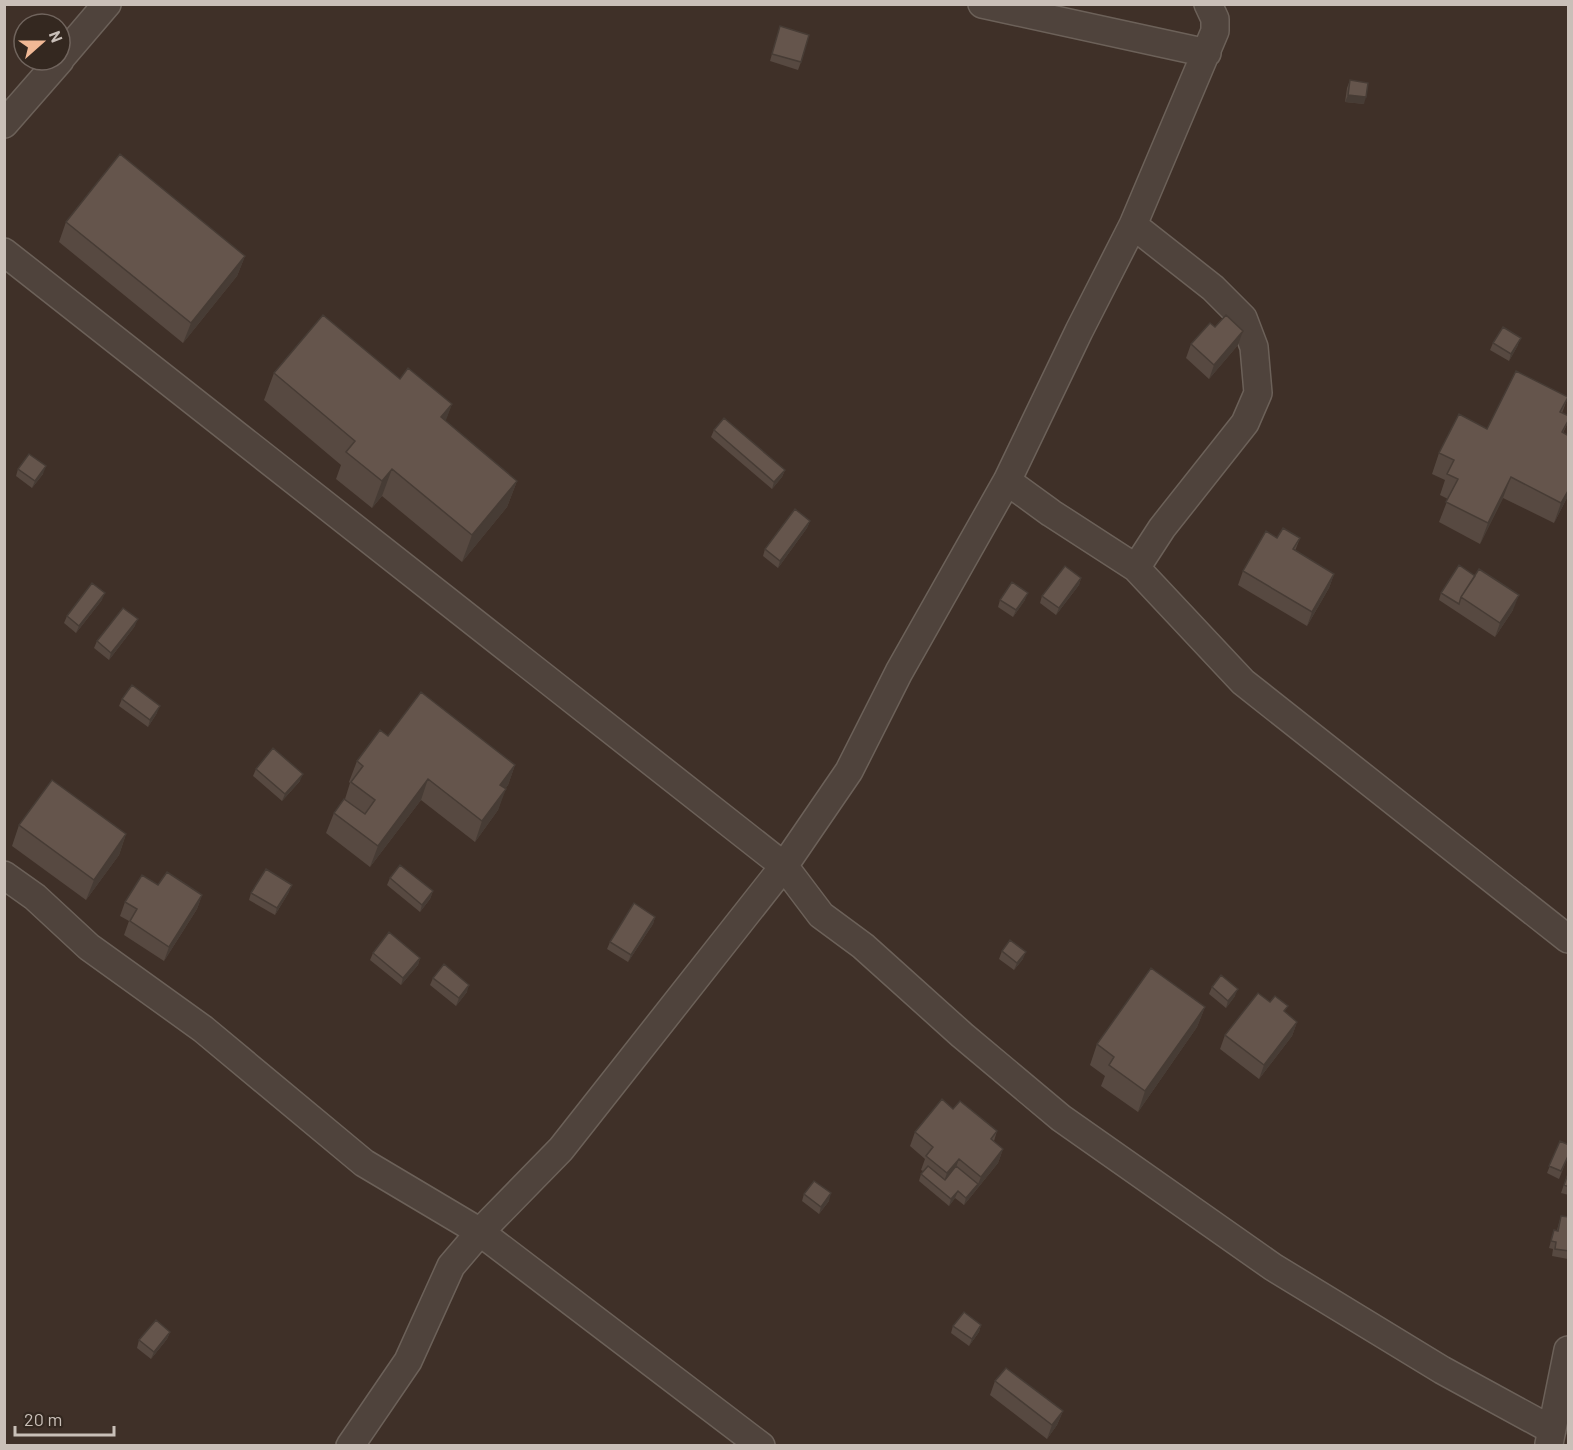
<svg xmlns="http://www.w3.org/2000/svg" width="1573" height="1450" viewBox="0 0 1573 1450" font-family="Barlow,sans-serif">
  <rect width="100%" height="100%" fill="#3f3028"/>
  <g fill="none" stroke-linecap="round" stroke-linejoin="round">
    <g stroke="#6c6159" stroke-width="30">
      <path id="street" d="M982 4 1207 53
        M60 59 107 4
        M4 124 60 60
        M1133 225 1213 288 1243 318 1254 347 1258 393 1245 423 1162 528 1136 568
        M4 252 784 866 821 915 863 946 962 1035 1061 1118 1273 1267 1442 1370 1552 1430
        M1007 481 1051 513 1136 568 1243 682 1568 939
        M4 875 35 897 89 947 203 1029 364 1163 480 1232 761 1446
        M1549 1444 1568 1350
        M350 1446 408 1361 451 1266 480 1232 561 1149 784 866 849 771 899 672 1007 481 1079 331 1133 225 1215 31V19L1208 4"/>
    </g>
    <use href="#street" stroke="#4f433c" stroke-width="27"/>
  </g>
  <path fill="#574941" d="M780 26 801 62 798 70 770 61Z
    M1350 80 1364 104 1345 102 1347 88Z
    M66 222 245 256 237 276 183 343 59 242Z
    M1215 327 1238 345 1209 379 1186 358 1191 344Z
    M1493 343 1518 345 1509 361 1490 350Z
    M274 373 400 379 452 404 445 421 517 481 507 507 462 562 382 496 372 508 336 479 341 465 264 400Z
    M1568 397 1562 413 1569 420 1563 433 1569 436V494L1554 523 1503 498 1480 544 1439 522 1448 499 1440 495 1445 480 1432 474 1439 453 1487 429Z
    M714 430 785 470 782 477 772 489 711 437Z
    M18 469 43 474 32 488 16 476Z
    M810 521 807 528 778 568 763 556 765 549Z
    M1277 538H1300L1295 551 1334 574 1329 588 1307 626 1238 585 1243 571Z
    M1475 576 1513 610 1495 637 1439 600 1441 593Z
    M1081 578 1079 585 1056 615 1040 603 1042 596Z
    M102 600 76 633 64 623 67 616Z
    M1000 600H1025L1013 617 998 607Z
    M135 626 109 660 94 648 97 641Z
    M122 699 157 713 148 727 119 706Z
    M388 736 515 765 508 785 505 789 498 810 475 842 421 800 370 867 326 833 334 813 345 799 350 783 349 782 357 761Z
    M256 769 300 781 282 801 253 776Z
    M19 825 126 834 119 855 86 900 12 846Z
    M390 878 433 891 430 899 420 912 387 885Z
    M158 885 202 895 197 909 164 961 124 935 129 921 120 916 125 902Z
    M289 892 275 915 249 900 251 893Z
    M655 917 653 924 628 962 607 949 610 942Z
    M1002 951 1023 959 1014 970 999 959Z
    M373 953 420 958 418 965 401 985 370 960Z
    M433 978 467 992 456 1006 430 985Z
    M1212 987 1235 996 1226 1008 1209 994Z
    M1205 1007 1197 1027 1138 1112 1101 1086 1105 1076 1090 1065 1097 1044Z
    M1286 1013 1297 1022 1292 1036 1259 1079 1220 1049 1225 1035Z
    M953 1109 997 1131 994 1141 1003 1149 998 1163 964 1205 955 1198 949 1206 919 1181 921 1174 923 1171 921 1170 925 1159 910 1146 915 1132Z
    M1560 1141 1569 1154 1559 1179 1547 1173Z
    M1569 1170V1195L1561 1193Z
    M804 1194 829 1201 819 1214 802 1201Z
    M1561 1216 1569 1217 1568 1259 1552 1256 1553 1249 1549 1248 1554 1230H1557Z
    M981 1325 979 1332 969 1346 951 1333 953 1326Z
    M170 1332 167 1339 151 1359 137 1348 139 1340Z
    M995 1381 1063 1411 1057 1425 1047 1439 990 1395Z"/>
  <path fill="#473c35" d="M1348 95 1366 97 1364 104 1345 102Z
    M245 256 237 276 183 343 191 323Z
    M1243 331 1238 345 1209 379 1214 365Z
    M1521 338 1518 345 1509 361 1511 354Z
    M452 404 442 431 441 417Z
    M46 466 43 474 32 488 35 481Z
    M392 469 382 496 372 508 382 481Z
    M785 470 782 477 772 489 774 482Z
    M1511 477 1503 498 1480 544 1488 523Z
    M517 481 507 507 462 562 472 535Z
    M1569 489V494L1554 523 1561 503Z
    M810 521 807 528 778 568 780 561Z
    M1334 574 1329 588 1307 626 1312 612Z
    M1081 578 1079 585 1056 615 1059 608Z
    M105 593 102 600 76 633 79 626Z
    M1028 593 1025 600 1013 617 1016 610Z
    M1519 595 1513 610 1495 637 1500 623Z
    M138 619 135 626 109 660 111 653Z
    M160 706 157 713 148 727 150 720Z
    M515 765 508 785 493 806 500 785Z
    M303 774 300 781 282 801 285 794Z
    M428 779 421 800 370 867 378 846Z
    M506 789 498 810 475 842 482 821Z
    M126 834 119 855 86 900 94 880Z
    M292 885 289 892 275 915 277 908Z
    M433 891 430 899 420 912 422 905Z
    M202 895 197 909 164 961 169 947Z
    M655 917 653 924 628 962 631 955Z
    M1026 952 1023 959 1014 970 1017 963Z
    M420 958 418 965 401 985 403 978Z
    M469 985 467 992 456 1006 459 998Z
    M1238 989 1235 996 1226 1008 1228 1001Z
    M1205 1007 1197 1027 1138 1112 1145 1091Z
    M1297 1022 1292 1036 1259 1079 1264 1065Z
    M1003 1149 998 1163 964 1205 966 1198 978 1184 981 1177Z
    M959 1159 954 1173 942 1187 947 1173Z
    M958 1191 955 1198 949 1206 951 1199Z
    M831 1193 829 1201 819 1214 821 1207Z
    M981 1325 979 1332 969 1346 972 1339Z
    M170 1332 167 1339 151 1359 154 1352Z
    M1063 1411 1057 1425 1047 1439 1052 1425Z"/>
  <path fill="#65554c" stroke="#473c35" stroke-width="1.5" d="M780 26 809 35 801 62 772 54Z
    M1350 80 1368 83 1366 97 1348 95Z
    M120 154 245 256 191 323 66 222Z
    M323 315 400 379 408 368 452 404 441 417 517 481 472 535 392 469 382 481 346 452 355 441 274 373Z
    M1226 315 1243 331 1214 365 1191 344 1210 323 1215 327Z
    M1503 327 1521 338 1511 354 1493 343Z
    M1516 371 1568 397 1560 412 1569 416V419L1562 432 1569 436V489L1561 503 1511 477 1488 523 1446 502 1458 479 1447 474 1454 460 1439 453 1459 414 1487 429Z
    M724 418 785 470 774 482 714 430Z
    M29 454 46 466 35 481 18 469Z
    M795 509 810 521 780 561 765 549Z
    M1283 528 1300 538 1293 549 1334 574 1312 612 1243 571 1266 531 1277 538Z
    M1459 565 1475 576 1461 597 1459 604 1441 593Z
    M1065 566 1081 578 1059 608 1042 596Z
    M1479 569 1519 595 1500 623 1461 597Z
    M1012 582 1028 593 1016 610 1000 600Z
    M92 583 105 593 79 626 67 616Z
    M123 608 138 619 111 653 97 641Z
    M132 685 160 706 150 720 122 699Z
    M421 692 515 765 500 785 506 789 482 821 428 779 378 846 334 813 344 799 365 814 375 800 351 782 363 766 357 761 380 730 388 736Z
    M273 748 303 774 285 794 256 769Z
    M52 780 126 834 94 880 19 825Z
    M400 865 433 891 422 905 390 878Z
    M266 869 292 885 277 908 251 893Z
    M167 872 202 895 169 947 130 921 137 909 125 902 142 875 158 885Z
    M634 903 655 917 631 955 610 942Z
    M389 932 420 958 403 978 373 953Z
    M1010 940 1026 952 1017 963 1002 951Z
    M444 964 469 985 459 998 433 978Z
    M1151 968 1205 1007 1145 1091 1109 1065 1114 1057 1097 1044Z
    M1221 975 1238 989 1228 1001 1212 987Z
    M1258 993 1270 1002 1275 996 1288 1006 1284 1011 1297 1022 1264 1065 1225 1035Z
    M942 1099 953 1109 960 1101 997 1131 991 1139 1003 1149 981 1177 959 1159 947 1173 926 1156 933 1147 915 1132Z
    M1560 1141 1569 1145V1154L1561 1171 1549 1166Z
    M928 1166 945 1180 956 1166 978 1184 966 1198 958 1191 951 1199 921 1174Z
    M1569 1171V1187L1564 1185Z
    M814 1181 831 1193 821 1207 804 1194Z
    M1561 1216 1569 1217V1251L1555 1249 1556 1242 1551 1241 1554 1230 1558 1231Z
    M964 1312 981 1325 972 1339 953 1326Z
    M156 1320 170 1332 154 1352 139 1340Z
    M1006 1368 1063 1411 1052 1425 995 1381Z"/>
  <rect width="1573" height="1450" fill="none" stroke="#c9bfb8" stroke-width="12"/>
  <g transform="translate(42 42) rotate(69)"><circle r="28" fill="#342820" stroke="#70645d" stroke-width="1.5"/>
  <path d="M0-4.5L10 22L0 15L-10 22Z" fill="#f1b996"/>
  <text y="-9" font-size="16" font-weight="bold" text-anchor="middle" fill="#c9bfb8">N</text>
  </g>
  <path d="M15 1426v9h99v-9" fill="none" stroke="#c9bfb8" stroke-width="3"/>
  <text x="24" y="1426" font-size="18" fill="#c9bfb8" stroke="#342820" stroke-width="4.5" paint-order="stroke">20 m</text>
</svg>
